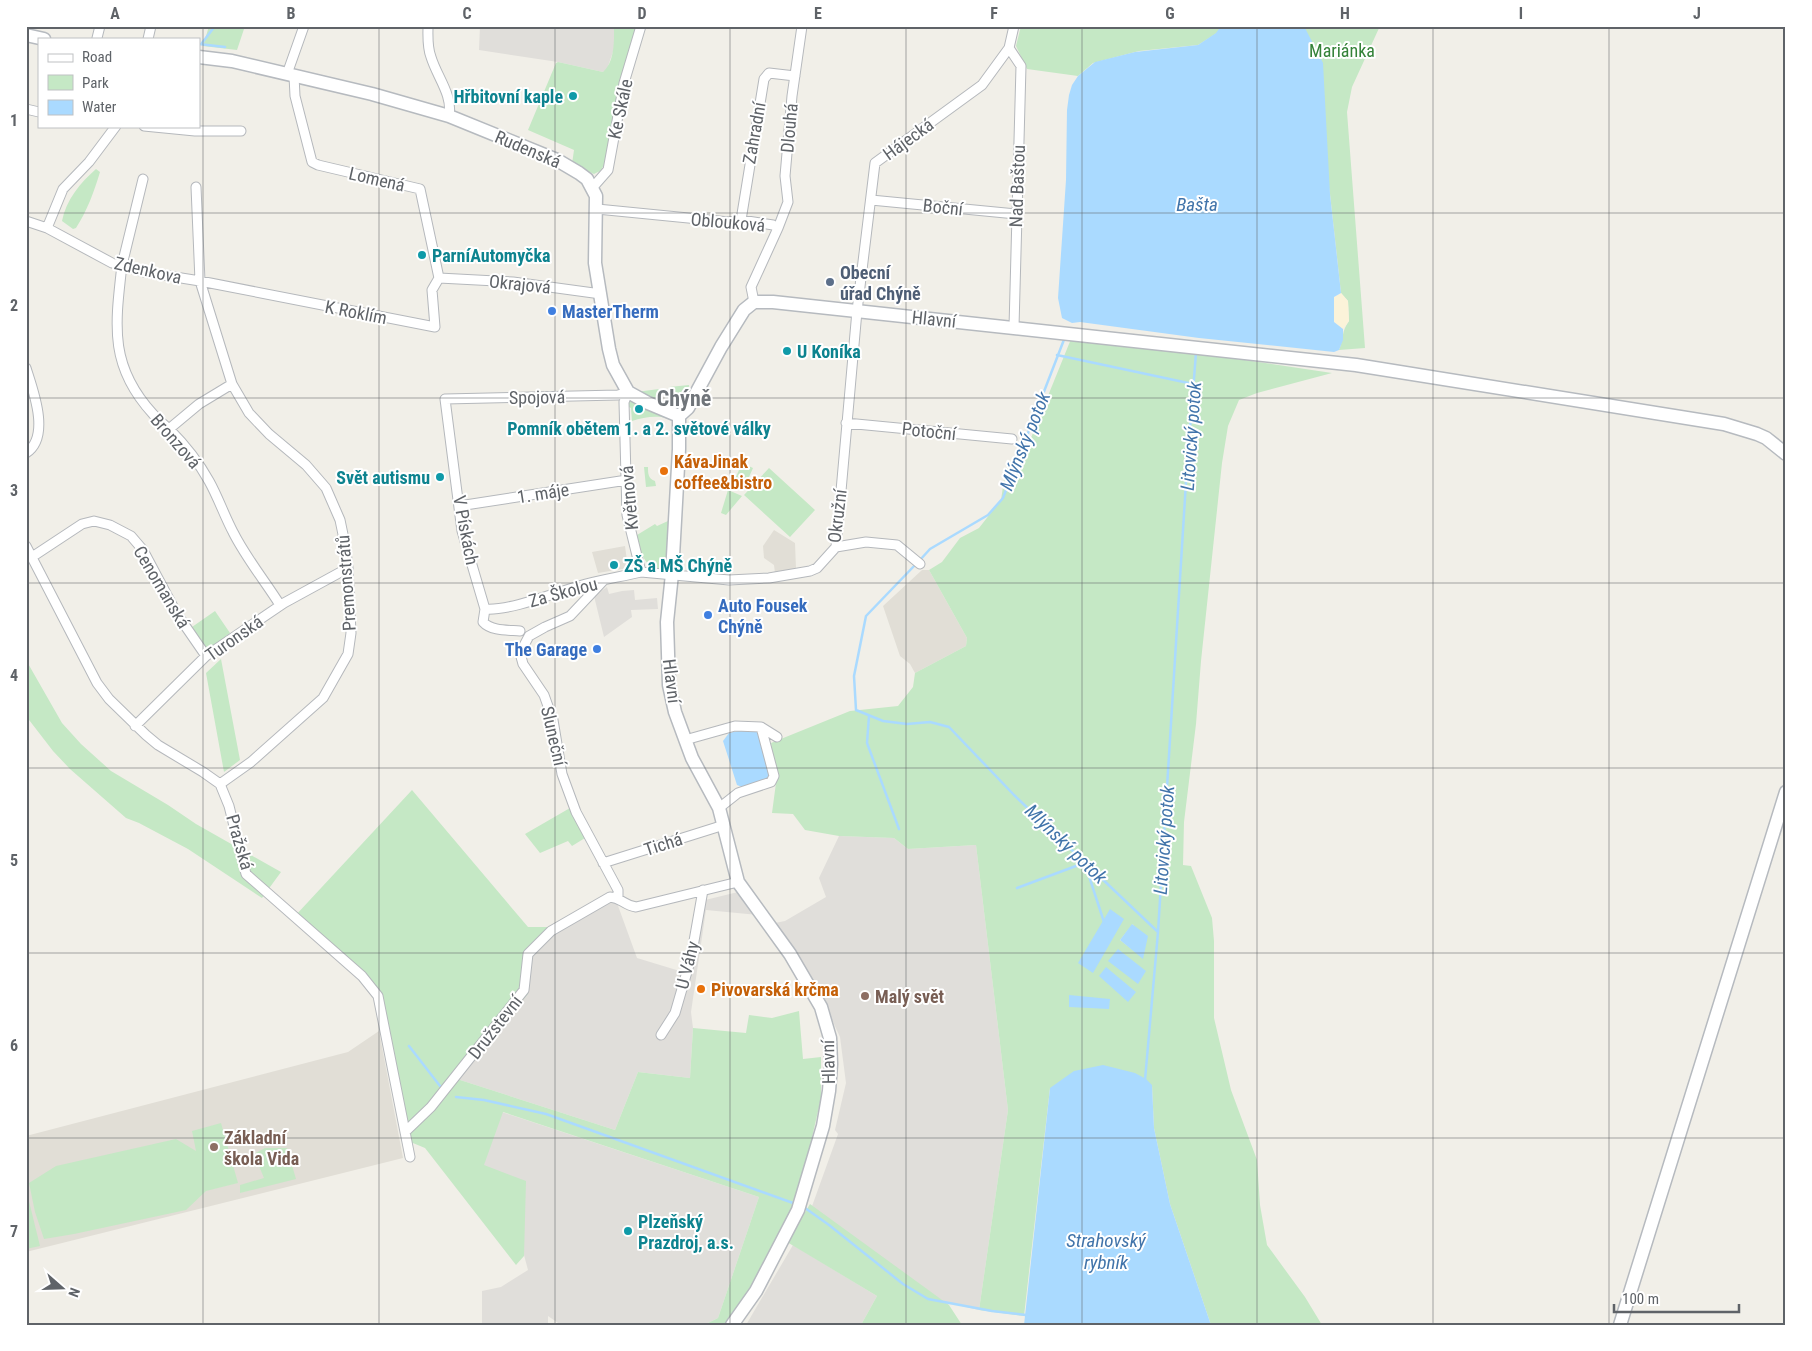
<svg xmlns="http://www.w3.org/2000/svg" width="1812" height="1351" viewBox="0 0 1812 1351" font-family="'Roboto Condensed',sans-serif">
  <rect width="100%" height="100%" fill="#f1efe8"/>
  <path fill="#e0deda" d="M480 26H614V49L607 69 603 72 558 62 479 50Z
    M607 587 609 594 622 591 634 590 635 600 657 598 658 609 631 610 632 617 604 637 594 596Z
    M839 836 894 838 908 849 976 845 1008 1110 979 1310 928 1298 811 1209 838 1134 835 1130 846 1083 840 1037 817 987 775 923 785 921 826 897 819 878Z
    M738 892 758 915 706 910 691 1012 693 1028 690 1078 638 1072 615 1130 457 1079 528 994 530 954 561 927 609 901 617 903 637 958 683 972 687 959 697 902Z
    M502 1112 759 1197 718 1318 704 1325H561L548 1316V1325H482V1291L501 1287 528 1270 524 1255 483 1166Z
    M793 1245 877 1296 861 1325H746Z"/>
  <path fill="#e1ded6" d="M774 530 795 543 796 569 775 573 774 565 764 558 763 546Z
    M625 546 628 568 598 573 592 552Z
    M922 570H929L967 638 966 646 915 673 910 664 900 656 883 606Z
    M379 1031 403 1158 26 1252V1136L348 1052Z"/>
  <path fill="#c5e8c5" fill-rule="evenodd" d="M209 26H245L237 50 203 46Z
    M614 26H638L606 163 600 171 594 174 572 164 574 150 528 130 556 63 558 62 603 72C615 61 614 41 614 26Z
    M1021 26H1221L1217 33 1198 45 1139 51 1093 63 1078 76 1027 69 1016 46Z
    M1304 26H1380L1352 87 1347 112 1365 348 1339 350C1344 338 1341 332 1349 321L1348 301 1341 293 1330 194Z
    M96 169 100 172C94 192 87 211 76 228L73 229 62 221C66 200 80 183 96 169Z
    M1071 339 1245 360 1332 373 1257 393 1239 400 1228 426 1222 463 1201 661 1196 724 1184 822 1183 865 1191 866 1212 918 1214 941V1018L1231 1090 1257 1160 1260 1205 1267 1245 1305 1297 1322 1325H1211L1170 1204 1154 1128 1152 1085 1050 1088 1024 1316 979 1310 1008 1110 976 845 908 849 894 838 839 836 805 830 793 814 772 813 776 783 771 743 850 711 898 706 913 687 915 673 966 646 967 638 929 570 942 562 960 538 979 528 1001 500 1005 473 1009 462 1020 465ZM1133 924 1143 958 1120 940Z
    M689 385 688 399 683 404 675 406 671 404 669 387Z
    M659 389 661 390 662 399 656 401 636 392Z
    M630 399 673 420C668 420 665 417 661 417 651 416 641 418 632 421L631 408 627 406Z
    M742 463 753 468 743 491 732 486Z
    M644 467H648C648 473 648 479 655 481L656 486 646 487Z
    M769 468 815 510 790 537 744 495Z
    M728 490 742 496 726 515 721 513Z
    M668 521 667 568 652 570 641 554 637 535 655 524 657 526Z
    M215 611 230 633 208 650 192 627Z
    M221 659 240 760 224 772 206 673Z
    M26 660 62 723 81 744 111 771 168 805 196 824 281 872 262 898 188 849 139 823 126 818 70 769 53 751 26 716Z
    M412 790 528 927H561L530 953 528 994 457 1079 615 1130 638 1072 690 1078 693 1028 746 1033 749 1015 772 1018 799 1011 803 1059 821 1057V1098L800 1190C794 1201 790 1213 785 1225 768 1260 749 1293 727 1325H704L718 1318 759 1197 503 1112 484 1165 526 1181 524 1256 516 1265 425 1148 408 1141 377 996 295 916Z
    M570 808 585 838 572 846 568 841 540 853 525 834Z
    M221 1123 238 1183 206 1191 186 1210 74 1234 44 1239 35 1212 29 1183 56 1166 176 1139 196 1151 192 1131Z
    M265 1148H287L296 1179 240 1193V1185L264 1178 254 1154Z
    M26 1189 40 1246 26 1249Z
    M810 1204 949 1305 962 1325H861L877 1296 787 1242Z"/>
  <path fill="#fbf3d9" d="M1341 293 1348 301 1349 321 1343 329 1334 322V297Z"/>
  <path fill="#aadaff" d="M1221 26H1304L1323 63 1330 194 1341 293 1334 297V322L1343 329V340L1339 350 1334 352 1199 338 1080 322 1072 323 1062 318 1058 298 1066 180 1067 110 1069 95 1072 85 1078 76 1095 62 1135 52 1198 45 1216 33Z
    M747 729 755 730 759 735 769 775 765 781 742 787 737 785 723 741 729 733Z
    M1110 909 1124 919 1093 973 1078 963Z
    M1132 924 1148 936 1143 959 1120 940Z
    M1118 949 1146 971 1138 984 1108 961Z
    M1106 967 1136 992 1128 1002 1099 976Z
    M1069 995 1110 999 1109 1009 1069 1007Z
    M1103 1065 1135 1073 1146 1079 1152 1085 1154 1128 1170 1204 1211 1325H1024L1050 1088 1074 1071Z"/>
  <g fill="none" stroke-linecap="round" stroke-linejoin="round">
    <path stroke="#aadaff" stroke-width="2.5" d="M202 43 215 26
      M199 44 225 47
      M1057 355 1193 384
      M920 560 930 549 988 515 1003 498 1065 337
      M916 564 866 616 854 676 856 710 883 721 907 724 930 722 949 727 1014 795 1158 932
      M869 716 867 743 899 829
      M1089 867 1087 870 1104 922
      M1017 888 1084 863
      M409 1046 440 1086
      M1145 1080 1158 932 1187 466 1196 353
      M456 1097 484 1100 546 1114 793 1203
      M805 1208 829 1225 903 1284 928 1299 992 1311 1026 1315"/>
    <g stroke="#b5b8bc" stroke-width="11">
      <path id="street" d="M428 26C428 36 427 47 431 57 437 77 453 95 449 116
        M97 38 100 26
        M148 39 151 26
        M1009 48 1021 66 1014 327
        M287 74 304 26
        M26 109 39 112
        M144 126 195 131H241
        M143 179 122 265C115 326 109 366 153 414 158 420 164 424 170 430 184 444 199 463 209 481 218 497 224 515 233 532 246 558 265 581 280 605
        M196 187 200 281 232 384 249 413 269 434 306 465 326 488 340 520 345 544 348 568 351 633 348 654 323 698 251 762 220 784
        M593 187 608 170 624 83 641 26
        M871 200 1016 214
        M597 209 729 222 741 220 773 225 778 228 751 287 754 302
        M741 220 764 79 769 73 795 76
        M26 221 47 228 112 263 144 272 200 281 435 327 432 290 439 278 420 189 318 165 312 162 295 96 294 76
        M47 228 63 189 89 162 116 126
        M778 228 788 202 785 176 792 96 802 26
        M439 278 513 282 601 294
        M26 368C33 390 51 437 26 453
        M628 392 624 402 627 515 641 572 729 580 769 578 810 571 817 568 836 547 857 311 875 163 982 85 1009 48 1014 26
        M846 423 1012 439
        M169 429 199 404 232 384
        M459 506 627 480
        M26 546 97 683 109 699 146 735 158 745 203 772 220 784 229 806 246 874 362 976 378 996 410 1157
        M836 547 866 542 897 545 920 564
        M32 557 82 524 94 521 110 525 131 536 143 550 177 614 206 656
        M604 580 570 616 545 627 529 636 520 653 523 664 544 695 553 720 562 774 576 812 618 890V897
        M485 609C510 611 554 593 579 586 599 580 620 577 641 572
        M520 631C508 630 491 631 483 622L485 609 462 531 445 399 618 395 628 392
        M135 726 206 656 284 603 348 568
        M685 740 735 726 761 727 777 737
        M719 808 738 793 771 782 774 776 761 727
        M603 863 724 825
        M661 1035 675 1013 691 958 703 890
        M406 1131 431 1107 524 990 528 954 551 931 610 897C622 898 623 905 636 907L738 882"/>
    </g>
    <g stroke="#b6babf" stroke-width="15">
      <path id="secondary" d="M26 35 44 39
        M199 57 232 61 372 94 449 116 557 160 579 173 587 179 596 196 595 263 609 349 613 365 628 392 648 403 679 416
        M679 416 688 408 721 347 744 310 754 302H773L1356 365 1724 424 1757 434 1766 438 1786 454
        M679 416V449L672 574 667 622 669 685 675 712 692 758 719 808 738 882 790 954 821 1007 830 1038 831 1064 829 1091 823 1126 798 1210 756 1291 732 1325
        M1620 1325 1786 792"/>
    </g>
    <use href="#street" stroke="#fff" stroke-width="9"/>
    <use href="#secondary" stroke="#fff" stroke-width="12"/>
  </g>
  <path fill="none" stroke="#5f6368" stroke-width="1" stroke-opacity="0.55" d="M203 26V1325M379 26V1325M555 26V1325M730 26V1325M906 26V1325M1082 26V1325M1257 26V1325M1433 26V1325M1609 26V1325M26 213H1786M26 398H1786M26 583H1786M26 768H1786M26 953H1786M26 1138H1786"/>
  <g fill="#0f9aa8" stroke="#fff" stroke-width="2">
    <circle cx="573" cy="96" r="5"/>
    <circle cx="422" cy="255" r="5"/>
    <circle cx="787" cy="351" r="5"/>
    <circle cx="639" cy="409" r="5"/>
    <circle cx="440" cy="477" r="5"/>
    <circle cx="614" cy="565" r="5"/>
    <circle cx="628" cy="1231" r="5"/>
  </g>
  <circle fill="#5c6f8a" stroke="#fff" stroke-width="2" cx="830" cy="282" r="5"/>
  <g fill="#3f7fe0" stroke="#fff" stroke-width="2">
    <circle cx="552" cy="311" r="5"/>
    <circle cx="708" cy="615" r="5"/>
    <circle cx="597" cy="649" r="5"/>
  </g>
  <g fill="#e8710a" stroke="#fff" stroke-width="2">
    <circle cx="664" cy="471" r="5"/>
    <circle cx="701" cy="989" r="5"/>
  </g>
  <g fill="#8d6e63" stroke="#fff" stroke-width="2">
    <circle cx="865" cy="996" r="5"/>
    <circle cx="214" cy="1147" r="5"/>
  </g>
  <g text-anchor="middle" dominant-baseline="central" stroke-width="4" stroke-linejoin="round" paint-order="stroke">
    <g font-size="18" fill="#348238" stroke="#fff">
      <text x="1342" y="50">Mariánka</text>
    </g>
    <g font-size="18" font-weight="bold" fill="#0d838f" stroke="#fff" text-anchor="start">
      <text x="563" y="96" text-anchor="end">Hřbitovní kaple</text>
      <text x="432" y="255">ParníAutomyčka</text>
      <text x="797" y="351">U Koníka</text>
      <text x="639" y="428" text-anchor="middle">Pomník obětem 1. a 2. světové války</text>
      <text x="430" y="477" text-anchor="end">Svět autismu</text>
      <text x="624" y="565">ZŠ a MŠ Chýně</text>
      <text x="638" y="1221">Plzeňský<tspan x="638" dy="21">Prazdroj, a.s.</tspan></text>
    </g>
    <g font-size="18" fill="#5f6368" stroke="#fff">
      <text transform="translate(620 109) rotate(-78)">Ke Skále</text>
      <text transform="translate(789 128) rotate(-85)">Dlouhá</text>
      <text transform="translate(754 133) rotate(-80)">Zahradní</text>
      <text transform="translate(908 139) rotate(-36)">Hájecká</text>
      <text transform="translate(528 149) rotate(23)">Rudenská</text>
      <text transform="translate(377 179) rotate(13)">Lomená</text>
      <text transform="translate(1017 186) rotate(-88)">Nad Baštou</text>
      <text transform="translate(943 207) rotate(6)">Boční</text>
      <text transform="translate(728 222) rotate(5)">Oblouková</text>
      <text transform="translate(148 270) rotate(13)">Zdenkova</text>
      <text transform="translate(520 284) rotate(6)">Okrajová</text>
      <text transform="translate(356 312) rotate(11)">K Roklím</text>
      <text transform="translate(934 319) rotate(6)">Hlavní</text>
      <text transform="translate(537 397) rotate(-1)">Spojová</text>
      <text transform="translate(929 431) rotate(6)">Potoční</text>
      <text transform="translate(176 441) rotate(49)">Bronzová</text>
      <text transform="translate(543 493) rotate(-9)">1. máje</text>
      <text transform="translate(629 498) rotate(-95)">Květnová</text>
      <text transform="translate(837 516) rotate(-83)">Okružní</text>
      <text transform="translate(466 530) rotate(79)">V Pískách</text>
      <text transform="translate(346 583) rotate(-94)">Premonstrátů</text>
      <text transform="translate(162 587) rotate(59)">Cenomanská</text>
      <text transform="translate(563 592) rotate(-15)">Za Školou</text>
      <text transform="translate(234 638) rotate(-35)">Turonská</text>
      <text transform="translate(672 681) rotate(83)">Hlavní</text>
      <text transform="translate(554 736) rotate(77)">Sluneční</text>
      <text transform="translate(240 842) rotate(74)">Pražská</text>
      <text transform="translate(663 844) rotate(-18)">Tichá</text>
      <text transform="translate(687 965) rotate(-76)">U Váhy</text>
      <text transform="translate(495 1027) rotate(-52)">Družstevní</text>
      <text transform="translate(828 1062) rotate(-91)">Hlavní</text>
    </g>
    <g font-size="18" font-weight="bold" fill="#4e5e75" stroke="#fff" text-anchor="start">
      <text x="840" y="272">Obecní<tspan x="840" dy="21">úřad Chýně</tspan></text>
    </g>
    <g font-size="18" font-weight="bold" fill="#366cbe" stroke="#fff" text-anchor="start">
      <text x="562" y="311">MasterTherm</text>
      <text x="718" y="605">Auto Fousek<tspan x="718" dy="21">Chýně</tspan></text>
      <text x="587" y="649" text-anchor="end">The Garage</text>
    </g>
    <g font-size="18" font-weight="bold" fill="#c56008" stroke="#fff" text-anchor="start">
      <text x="674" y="461">KávaJinak<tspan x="674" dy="21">coffee&amp;bistro</tspan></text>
      <text x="711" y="989">Pivovarská krčma</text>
    </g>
    <g font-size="18" font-weight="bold" fill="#785e54" stroke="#fff" text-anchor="start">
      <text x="875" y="996">Malý svět</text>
      <text x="224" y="1137">Základní<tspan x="224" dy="21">škola Vida</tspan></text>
    </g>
    <g font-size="19" font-style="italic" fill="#4174aa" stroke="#fff">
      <text x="1197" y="204">Bašta</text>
      <text transform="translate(1191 436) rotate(-86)">Litovický potok</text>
      <text transform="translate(1025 441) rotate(-68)">Mlýnský potok</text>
      <text transform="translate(1164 840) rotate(-86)">Litovický potok</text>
      <text transform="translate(1066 844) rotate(44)">Mlýnský potok</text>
      <text x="1106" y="1240">Strahovský<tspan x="1106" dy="22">rybník</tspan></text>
    </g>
    <g font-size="22" font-weight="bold" fill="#70757a" stroke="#fff">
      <text x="684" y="398">Chýně</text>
    </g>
  </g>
  <rect width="1812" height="1351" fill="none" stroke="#ffffff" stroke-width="55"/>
  <rect x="38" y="38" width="162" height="90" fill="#ffffff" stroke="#bfc1c3"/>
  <rect x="48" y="54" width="25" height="8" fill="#ffffff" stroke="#bfc1c3"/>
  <text x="82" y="62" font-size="15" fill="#5f6368">Road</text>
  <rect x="48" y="75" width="25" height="15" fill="#c5e8c5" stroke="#bfc1c3"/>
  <text x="82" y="88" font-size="15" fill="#5f6368">Park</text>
  <rect x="48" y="100" width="25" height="15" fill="#aadaff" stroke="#bfc1c3"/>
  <text x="82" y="112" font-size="15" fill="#5f6368">Water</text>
  <g transform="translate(62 1288) rotate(110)" stroke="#ffffff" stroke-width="4" paint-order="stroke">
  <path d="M0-4L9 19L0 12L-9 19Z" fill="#5f6368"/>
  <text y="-8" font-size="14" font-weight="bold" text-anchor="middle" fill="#5f6368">N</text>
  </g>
  <path d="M1614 1304v8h125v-8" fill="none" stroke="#5f6368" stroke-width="2.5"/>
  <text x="1622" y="1304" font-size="15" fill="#5f6368" stroke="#ffffff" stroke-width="4" paint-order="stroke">100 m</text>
  <rect x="28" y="28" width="1756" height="1296" fill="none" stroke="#5f6368" stroke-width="2"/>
  <g font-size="16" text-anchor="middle" font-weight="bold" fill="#5f6368">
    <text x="115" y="19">A</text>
    <text x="291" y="19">B</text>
    <text x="467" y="19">C</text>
    <text x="642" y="19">D</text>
    <text x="818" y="19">E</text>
    <text x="994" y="19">F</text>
    <text x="1170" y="19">G</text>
    <text x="1345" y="19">H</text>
    <text x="1521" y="19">I</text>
    <text x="1697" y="19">J</text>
    <text x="14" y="126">1</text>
    <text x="14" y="311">2</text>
    <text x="14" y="496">3</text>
    <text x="14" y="681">4</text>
    <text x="14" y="866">5</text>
    <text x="14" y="1051">6</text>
    <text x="14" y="1237">7</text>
  </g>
</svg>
